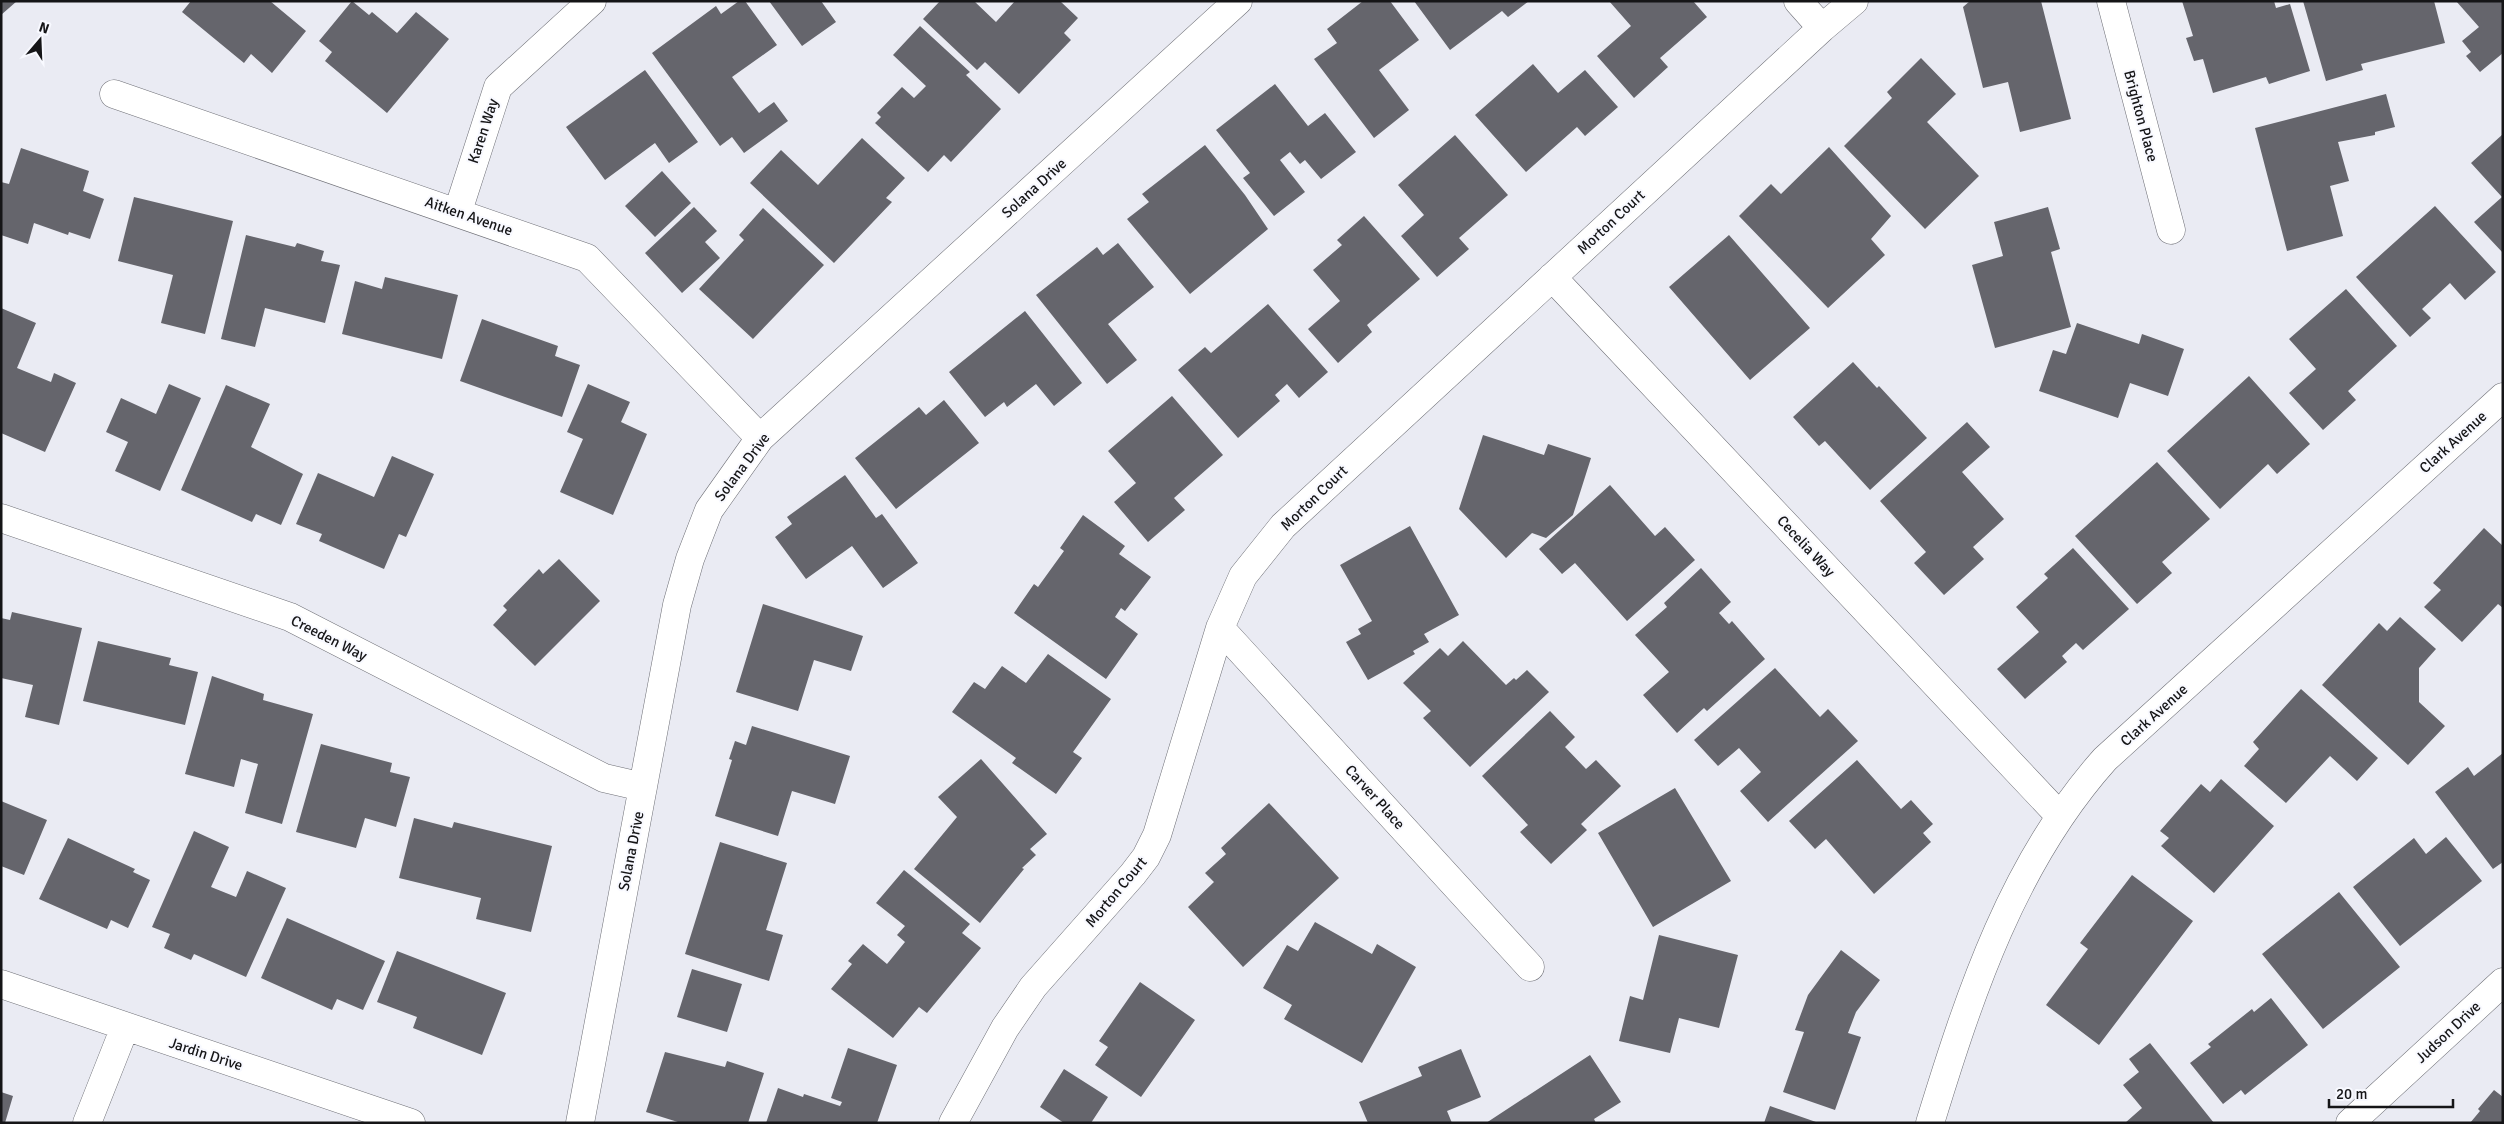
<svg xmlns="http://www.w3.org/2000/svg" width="2504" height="1124" viewBox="0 0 2504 1124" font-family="Signika,sans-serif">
  <rect width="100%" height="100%" fill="#eaebf3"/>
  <path fill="#65656c" d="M1 1H17L1 15Z
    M191 1H270L306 31 272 73 251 54 244 63 182 12Z
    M352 1 369 15 372 12 397 33 416 12 449 39 387 113 325 61 332 52 319 41Z
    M739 1H745L777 45 732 77 759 113 774 102 788 121 744 153 732 137 720 146 652 53 716 6 721 14Z
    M769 1H821L836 22 802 46Z
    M940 1H974L996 22 1015 1H1060L1078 18 1064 33 1071 40 1019 94 985 62 977 70 923 19Z
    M1363 1H1390L1419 40 1379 70 1409 110 1374 138 1314 59 1337 43 1327 29Z
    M1414 1H1529L1508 17 1502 11 1450 50Z
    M1609 1H1693L1707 17 1660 58 1668 67 1634 98 1597 56 1631 26Z
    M1970 1H2041L2071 119 2020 132 2008 82 1983 88 1963 7Z
    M2182 1H2274L2276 8 2290 4 2310 71 2269 84 2266 77 2213 93 2203 59 2194 61 2186 38 2193 36Z
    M2303 1H2434L2445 43 2361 64 2363 70 2326 81Z
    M2456 1H2503V53L2480 72 2466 56 2471 52 2462 41 2479 27Z
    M920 26 970 72 966 75 1001 109 951 162 944 155 928 172 875 123 881 117 877 113 902 87 914 98 926 86 893 55Z
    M1921 58 1956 94 1927 122 1979 176 1925 229 1844 146 1892 98 1887 92Z
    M1533 64 1558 93 1585 70 1618 107 1585 136 1577 127 1526 172 1475 115Z
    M645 70 698 142 669 163 655 143 605 180 566 127Z
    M1275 84 1308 126 1325 113 1356 152 1321 179 1305 160 1300 164 1290 152 1280 160 1305 192 1274 216 1243 178 1250 173 1216 130Z
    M2386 94 2395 127 2375 132V135L2338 142 2349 181 2330 186 2343 236 2287 251 2255 128Z
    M2503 134V253L2474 222 2502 197 2471 163Z
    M1455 135 1508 195 1459 238 1469 249 1437 277 1401 236 1424 215 1398 185Z
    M862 138 905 178 886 198 892 202 834 263 750 183 781 150 818 185Z
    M1205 145 1245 195 1268 229 1190 294 1127 219 1149 202 1142 194Z
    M1829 147 1891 216 1871 239 1885 255 1828 308 1739 216 1771 184 1781 194Z
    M21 148 89 171 83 191 104 199 90 239 69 232 68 235 34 223 28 244 1 235V182L9 184Z
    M662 171 691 203 655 237 625 206Z
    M134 197 233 221 205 334 161 323 173 275 118 261Z
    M2435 206 2496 272 2465 300 2450 283 2422 309 2431 318 2410 337 2356 277Z
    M694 207 717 231 705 242 720 258 682 293 645 253Z
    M2048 207 2060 249 2051 252 2071 327 1995 348 1972 265 2003 256 1994 222Z
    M763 208 824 265 753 339 699 289 744 240 739 235Z
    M1364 216 1420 279 1367 325 1372 332 1338 363 1308 329 1340 301 1313 270 1342 245 1337 240Z
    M246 235 295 247 297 243 324 251 321 261 340 265 325 323 265 308 255 347 221 339Z
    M1729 235 1810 328 1750 380 1669 287Z
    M1118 243 1154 287 1108 324 1137 360 1107 384 1036 295 1097 247 1103 255Z
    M385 277 458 295 442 359 342 334 355 281 382 289Z
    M2346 289 2397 346 2348 391 2356 400 2323 430 2289 393 2316 369 2289 339Z
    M1268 304 1328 372 1299 398 1287 384 1275 395 1280 401 1238 438 1178 370 1205 347 1211 353Z
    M1 308 36 323 17 368 51 382 54 373 76 383 45 452 1 433Z
    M1025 311 1082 383 1054 406 1036 384 1007 407 1004 402 985 417 949 372Z
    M482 319 558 346 555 356 580 365 562 417 460 381Z
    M2077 323 2139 344 2142 334 2184 349 2168 396 2130 383 2118 418 2039 391 2053 350 2066 354Z
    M1853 362 1877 388 1879 386 1927 438 1870 490 1825 441 1819 446 1793 417Z
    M2249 376 2310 444 2277 474 2268 464 2220 509 2167 451Z
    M169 384 201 398 160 491 115 471 128 442 106 432 121 398 156 414Z
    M588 384 630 402 621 422 647 434 613 515 560 492 583 439 567 432Z
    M226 385 270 404 251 447 303 474 281 525 256 514 252 522 181 490Z
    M1172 396 1223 455 1174 498 1185 510 1148 542 1114 502 1136 483 1108 451Z
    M944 400 979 443 896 509 855 458 919 407 926 415Z
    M1967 422 1990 447 1962 472 2004 519 1973 547 1984 559 1944 595 1914 563 1926 552 1880 501Z
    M1483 435 1544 455 1548 444 1591 458 1573 515 1546 538 1532 533 1506 558 1459 509Z
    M392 456 434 474 406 537 399 534 384 569 319 541 322 534 296 524 318 473 374 497Z
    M2157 462 2210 519 2162 562 2172 573 2137 604 2075 536Z
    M845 475 876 518 882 514 918 563 883 588 852 546 806 579 775 537 792 524 787 517Z
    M1610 485 1655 536 1665 527 1695 560 1627 621 1575 563 1562 574 1539 549Z
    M1083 515 1125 546 1119 554 1151 577 1125 611 1121 608 1115 617 1138 634 1106 679 1014 613 1034 584 1038 587 1064 551 1060 548Z
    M1410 526 1459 615 1424 634 1429 642 1413 651 1415 654 1368 680 1346 642 1361 634 1358 629 1372 621 1340 565Z
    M2484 528 2503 546V608L2498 604 2462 642 2424 607 2441 590 2433 583Z
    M2073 548 2129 609 2083 650 2076 643 2062 656 2067 662 2025 699 1997 669 2039 632 2016 607 2048 578 2044 574Z
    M559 559 600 601 535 666 493 625 507 610 503 606 539 569 543 574Z
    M1701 568 1731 602 1719 613 1729 624 1732 621 1765 659 1707 711 1704 708 1677 733 1643 695 1669 672 1635 635 1667 607 1664 603Z
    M763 604 863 636 851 671 814 660 798 711 736 692Z
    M12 612 82 628 59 725 25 717 33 685 1 678V618L10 620Z
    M2400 617 2436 649 2419 668V702L2445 726 2408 765 2322 685 2379 623 2387 631Z
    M98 641 171 658 169 665 198 672 185 725 83 701Z
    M1463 641 1506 685 1514 678 1516 680 1527 670 1549 692 1470 767 1423 718 1431 711 1403 683 1440 648 1448 656Z
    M1048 654 1111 699 1073 752 1082 758 1056 794 1012 763 1016 758 952 712 974 682 985 689 1002 666 1026 683Z
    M1775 668 1820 717 1828 709 1858 741 1768 822 1740 791 1761 772 1739 748 1718 766 1694 740Z
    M212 676 264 694 263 700 313 714 282 824 245 813 258 764 241 759 234 787 185 774Z
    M2301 689 2378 758 2357 781 2330 756 2286 803 2244 766 2259 749 2253 742Z
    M1550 711 1575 737 1565 747 1586 769 1596 760 1621 786 1581 824 1587 830 1551 864 1520 832 1528 825 1482 776Z
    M752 726 850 756 835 804 792 791 778 836 715 816 732 760 729 759 735 741 746 745Z
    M321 744 392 763 390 772 410 777 396 827 365 818 356 848 296 832Z
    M2503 753V862L2493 869 2435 792 2468 767 2474 776Z
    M981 759 1047 834 1030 849 1036 855 1022 868 1024 869 980 923 914 869 957 817 938 797Z
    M1857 760 1901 809 1911 800 1933 824 1923 833 1931 842 1874 894 1826 839 1815 849 1789 821Z
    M2221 779 2274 826 2214 893 2161 846 2169 838 2160 831 2201 784 2210 792Z
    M1675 788 1731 881 1653 927 1598 833Z
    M1 801 47 820 24 875 1 866Z
    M1269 803 1339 878 1243 967 1188 907 1214 882 1205 873 1226 854 1221 848Z
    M414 818 452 828 454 822 552 846 531 932 476 919 481 898 399 878Z
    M194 831 229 847 211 887 236 897 247 871 286 888 246 977 194 954 191 960 164 948 170 934 152 927Z
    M2446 837 2482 881 2400 946 2353 887 2414 838 2426 854Z
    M68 838 135 869 133 872 150 880 128 928 111 920 107 929 39 899Z
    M720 842 787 863 766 930 783 935 769 981 685 954Z
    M904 870 970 924 962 933 981 948 927 1013 919 1007 893 1038 831 989 852 964 848 961 863 944 887 964 905 942 897 935 905 926 876 903Z
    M2132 875 2193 921 2099 1045 2046 1005 2088 949 2080 943Z
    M2339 892 2400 967 2323 1029 2262 954Z
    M287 918 385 961 363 1010 337 999 332 1010 261 978Z
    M1315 922 1372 954 1377 944 1416 967 1362 1063 1284 1019 1292 1005 1263 988 1287 945 1298 951Z
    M1659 935 1738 955 1719 1028 1679 1018 1670 1053 1619 1041 1630 996 1643 1000Z
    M1841 950 1880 980 1856 1012 1848 1033 1861 1037 1835 1110 1783 1092 1804 1032 1795 1030 1808 995Z
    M397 951 506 993 482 1055 413 1028 417 1017 377 1002Z
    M692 969 742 984 727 1032 677 1017Z
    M1140 982 1195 1020 1141 1097 1095 1065 1108 1047 1099 1041Z
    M2271 998 2308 1045 2245 1095 2241 1090 2223 1104 2190 1063 2211 1047 2208 1044 2252 1009 2254 1012Z
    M2150 1043 2214 1123H2125L2142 1108 2123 1085 2139 1072 2129 1059Z
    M848 1048 897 1065 877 1123H766L778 1088 803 1097 804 1094 840 1106 842 1102 831 1098Z
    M1461 1049 1481 1097 1447 1111 1452 1123H1368L1359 1102 1422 1076 1418 1067Z
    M665 1052 725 1067 727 1061 764 1073 748 1123H681L646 1112Z
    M1590 1055 1621 1102 1594 1119 1596 1123H1486Z
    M1064 1069 1108 1097 1091 1123H1064L1040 1107Z
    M2494 1090 2503 1097V1123H2470L2480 1111 2478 1109Z
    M1 1092 13 1096 5 1123H1Z
    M1770 1106 1816 1122V1123H1764Z"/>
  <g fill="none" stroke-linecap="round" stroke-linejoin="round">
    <g stroke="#6f7077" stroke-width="29">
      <path id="minor" d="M1798 1 1822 28
        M2111 1 2171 230
        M114 94 587 258 760 438
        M458 211 498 87 592 1
        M1552 277 2059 815
        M1 518 290 617 604 778 643 787
        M1220 628 1530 967
        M1 984 411 1123
        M87 1123 125 1027
        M580 1123 677 605 690 559 709 510 760 438 1238 1
        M953 1123 1005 1028 1033 987 1133 874 1146 857 1157 835 1220 628 1243 576 1283 526 1822 28 1854 1
        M1930 1123C1970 993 2013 862 2105 759L2503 397
        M2350 1123 2503 982"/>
    </g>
    <use href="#minor" stroke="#fff" stroke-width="28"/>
  </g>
  <g text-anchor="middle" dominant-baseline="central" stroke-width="4" stroke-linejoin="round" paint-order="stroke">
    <g font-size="15" fill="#151517" stroke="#f8f9ff">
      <text transform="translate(2141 116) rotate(75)">Brighton Place</text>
      <text transform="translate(483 131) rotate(-72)">Karen Way</text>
      <text transform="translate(1034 188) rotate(-42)">Solana Drive</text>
      <text transform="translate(469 216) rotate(19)">Aitken Avenue</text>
      <text transform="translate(1611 222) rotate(-43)">Morton Court</text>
      <text transform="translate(2453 442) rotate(-42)">Clark Avenue</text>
      <text transform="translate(742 467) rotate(-53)">Solana Drive</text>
      <text transform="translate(1314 498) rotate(-44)">Morton Court</text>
      <text transform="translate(1806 546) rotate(47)">Cecelia Way</text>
      <text transform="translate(329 638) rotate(27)">Creeden Way</text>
      <text transform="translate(2154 715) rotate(-42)">Clark Avenue</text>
      <text transform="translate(1375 797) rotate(48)">Carver Place</text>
      <text transform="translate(631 851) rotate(-79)">Solana Drive</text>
      <text transform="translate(1116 892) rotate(-50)">Morton Court</text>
      <text transform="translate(2448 1032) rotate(-43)">Judson Drive</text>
      <text transform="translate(206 1054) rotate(18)">Jardin Drive</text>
    </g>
  </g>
  <rect width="2504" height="1124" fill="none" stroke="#151517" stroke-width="5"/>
  <g transform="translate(40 40) rotate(19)" stroke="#f8f9ff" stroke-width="4" paint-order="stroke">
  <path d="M0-4L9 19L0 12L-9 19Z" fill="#151517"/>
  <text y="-8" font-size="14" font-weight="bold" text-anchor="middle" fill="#151517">N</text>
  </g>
  <path d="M2329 1099v8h124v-8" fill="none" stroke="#151517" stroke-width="2.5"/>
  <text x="2336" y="1099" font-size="15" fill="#151517" stroke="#f8f9ff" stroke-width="4" paint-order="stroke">20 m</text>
</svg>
